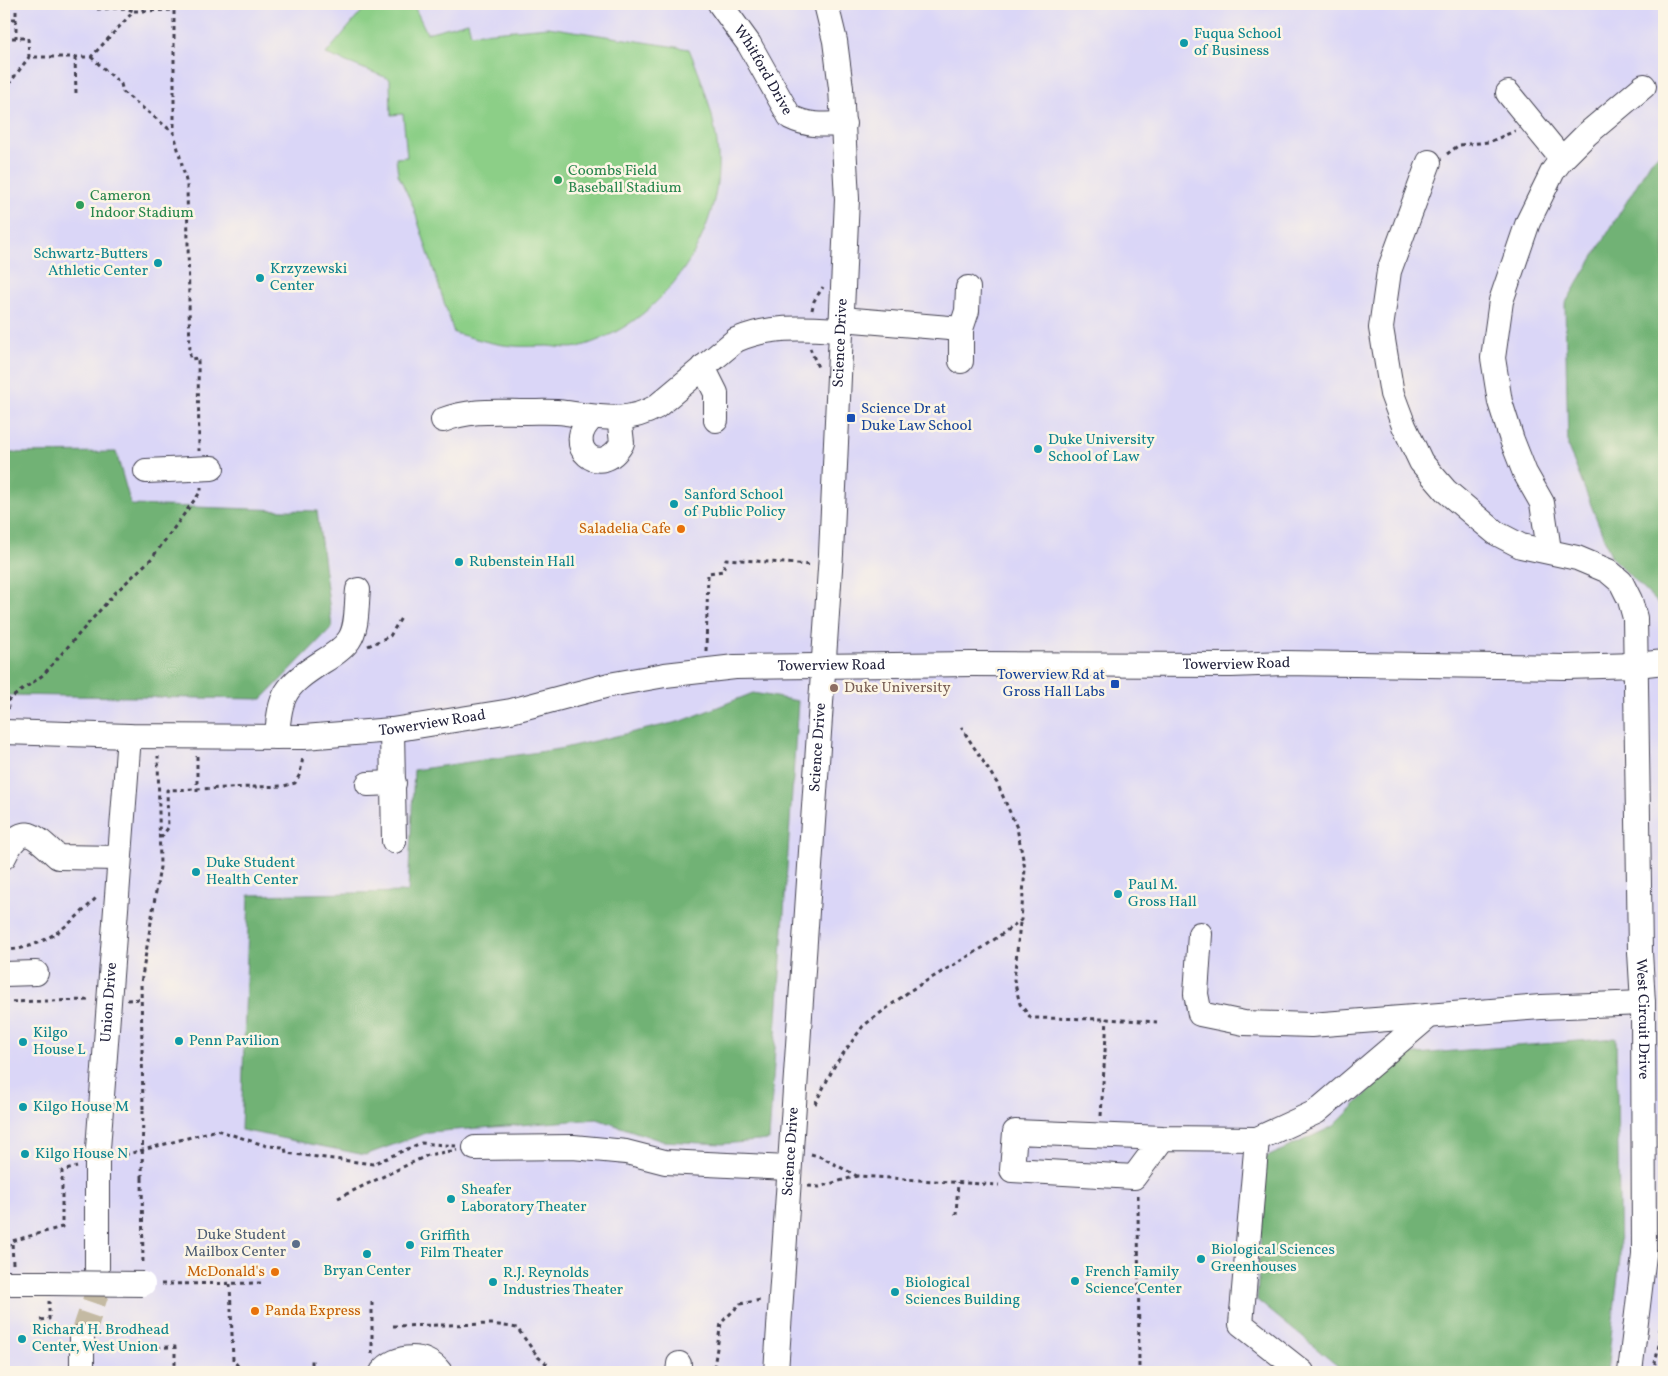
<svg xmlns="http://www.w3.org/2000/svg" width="1668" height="1376" viewBox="0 0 1668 1376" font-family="Vollkorn,serif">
  <rect width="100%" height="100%" fill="#fcf5e5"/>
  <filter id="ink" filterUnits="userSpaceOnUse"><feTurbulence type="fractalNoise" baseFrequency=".02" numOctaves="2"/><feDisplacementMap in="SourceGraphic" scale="10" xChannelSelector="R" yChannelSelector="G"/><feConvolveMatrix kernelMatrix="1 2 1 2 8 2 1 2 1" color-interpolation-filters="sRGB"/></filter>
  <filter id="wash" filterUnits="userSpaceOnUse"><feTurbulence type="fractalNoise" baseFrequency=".0096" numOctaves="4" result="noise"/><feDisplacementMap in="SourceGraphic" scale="20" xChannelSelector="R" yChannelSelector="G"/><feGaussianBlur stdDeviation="1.12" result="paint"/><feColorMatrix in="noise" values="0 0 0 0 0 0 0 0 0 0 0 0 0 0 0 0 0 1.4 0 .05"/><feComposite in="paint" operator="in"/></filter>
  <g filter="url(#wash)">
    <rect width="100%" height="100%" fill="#ece0bd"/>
    <path fill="#dad6f7" d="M4 4H1664V1372H4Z"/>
    <path fill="#8ccf87" stroke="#577861" d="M368 4H413L427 33 468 22 471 34 548 27 689 49C703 82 716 119 718 155 722 239 659 326 578 347 569 349 557 347 548 346 536 346 525 347 514 346 494 345 474 338 454 333L413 206 398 174 396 158 407 157 403 114 391 115 390 79 326 54Z"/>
    <path fill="#71b274" stroke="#4a6a58" d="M1664 150V609L1612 558 1568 447 1565 304 1651 161Z
      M116 452 131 505 317 511 332 627 262 699 4 695 6 453Z
      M753 693 798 701 769 1140 722 1144 662 1141 597 1119 429 1132 365 1155 241 1130 249 895 408 892 414 770 559 749 682 721Z
      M1616 1038 1620 1258 1607 1372H1345L1257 1300 1265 1158 1334 1126 1405 1055Z"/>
  </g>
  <g filter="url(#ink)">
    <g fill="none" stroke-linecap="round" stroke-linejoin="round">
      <path stroke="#c4baa3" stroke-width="24" stroke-dasharray="24 12" stroke-linecap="butt" d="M82 1337 97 1293V1268"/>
      <g stroke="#403e4e" stroke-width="26">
        <g id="minor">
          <path id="s1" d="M720 4 749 44 790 117C808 126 824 125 844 124"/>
          <path d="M1508 93 1562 159 1553 171 1528 222 1501 301 1493 358 1500 402 1512 440 1525 473 1542 503 1549 550"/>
          <path d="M1562 159 1587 134 1644 86"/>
          <path id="s2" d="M1429 162 1389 271 1381 328 1392 394 1404 426 1421 462 1446 491 1472 513 1496 533 1521 546 1577 558 1608 571 1621 582 1630 600 1635 618 1640 952 1643 1003 1644 1255 1630 1372"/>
          <path d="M842 319 961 329 967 311 968 288"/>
          <path d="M961 329V361"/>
          <path d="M703 367 716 393V420"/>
          <path d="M592 418C561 446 601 481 622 443L620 425 616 419"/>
          <path d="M443 420C471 409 498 412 527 412 540 412 553 411 566 413 599 417 626 424 656 407L736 340C770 325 805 328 841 330"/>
          <path d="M146 471 212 468"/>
          <path d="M392 730 394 841"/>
          <path id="s3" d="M4 732 129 736 304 737 392 730 511 711 609 685 665 675 735 667 972 664 1231 665 1283 663 1566 667 1637 665 1664 662"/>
          <path d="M277 737C280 693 285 686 322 662 332 656 343 649 349 640 358 627 356 606 358 590"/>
          <path d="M368 784 394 783"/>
          <path d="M4 857C22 819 35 836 58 857L119 858"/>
          <path d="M1200 934 1196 994 1200 1014 1244 1023 1311 1025 1541 1007 1643 1003"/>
          <path d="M4 974 36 973"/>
          <path d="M1163 1138 1134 1177 1012 1170 1015 1132 1163 1138 1257 1139 1316 1112 1429 1016"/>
          <path d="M1257 1139 1241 1324 1302 1372"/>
          <path d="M475 1148 573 1147 626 1152 665 1162 789 1168"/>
          <path id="s4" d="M97 1268V1162L129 736"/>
          <path d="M4 1283H49"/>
          <path d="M82 1337V1372"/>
          <path d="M382 1372C396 1354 426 1353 440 1372"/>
          <path d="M678 1372 679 1364"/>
          <path id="s5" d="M776 1372 831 554 847 199 841 88 835 41 826 4"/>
        </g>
      </g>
      <path stroke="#403e4e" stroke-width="3" stroke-dasharray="4 4" stroke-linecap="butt" d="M94 4V9L125 8 134 11
        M143 11 174 10V133L187 185 190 359 198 358 199 451
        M4 19H16V4
        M16 19V38
        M4 38H28L29 57H91L134 11H143V4
        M75 57 76 94
        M91 57 121 84 123 92 174 133
        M4 91 29 57
        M1447 154 1459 145 1489 142 1515 131
        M812 310 814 301 823 287
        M810 348 819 370
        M368 646 390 636 401 618
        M706 651 708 573 723 571 726 559 812 565
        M4 699 7 701 9 713
        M7 701 43 675 115 593 152 558 201 491V487
        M161 838 168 828 167 790 284 786 295 783 300 774 303 757
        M1020 923 1014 980 1020 1004 1031 1018 1107 1019
        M4 950C42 950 71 924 96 898
        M127 1000 142 999
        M4 1002 91 1000
        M815 1104 835 1065 863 1026 911 990 984 947 1021 920 1025 869 1017 828 997 783 961 727
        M143 1109 141 983 160 867 158 756
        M1101 1116 1107 1019 1157 1022
        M811 1154 821 1157 857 1176
        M117 1157 217 1130 267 1146 285 1147 286 1153 373 1164 421 1143 456 1146
        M142 1178 143 1266
        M808 1186 819 1187 857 1176 999 1185
        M1138 1195 1139 1372
        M338 1198 428 1155 457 1150
        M956 1215 958 1182
        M13 1264 12 1241 62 1227V1171L77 1167
        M161 1284 265 1283
        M230 1284 233 1360 243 1372
        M7 1301V1320
        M372 1302V1354
        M40 1320 49 1319V1301
        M393 1326 493 1324 517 1328 538 1357 553 1369 600 1372
        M101 1348 175 1347V1372
        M312 1365 316 1372
        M309 1372 312 1365V1357
        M707 1372 714 1367 721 1323 740 1304 761 1300
        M1653 1372 1659 1345 1664 1276"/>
      <use href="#minor" stroke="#fff" stroke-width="24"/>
      <g stroke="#403e4e" stroke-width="26" stroke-linecap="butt">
        <path id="minor-bridge" d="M49 1283 143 1284"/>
      </g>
      <path stroke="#403e4e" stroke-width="3" stroke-dasharray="4 4" stroke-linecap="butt" d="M197 792V754
        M142 1178 143 1109"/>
      <use href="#minor-bridge" stroke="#fff" stroke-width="24"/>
    </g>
  </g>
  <g fill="#0f9aa8" stroke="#fcf5e5" stroke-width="2">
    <circle cx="1184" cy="43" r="5"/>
    <circle cx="158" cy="263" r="5"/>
    <circle cx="260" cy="278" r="5"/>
    <circle cx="1038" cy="449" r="5"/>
    <circle cx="674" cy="504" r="5"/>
    <circle cx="459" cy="562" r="5"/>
    <circle cx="196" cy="872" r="5"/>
    <circle cx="1118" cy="894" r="5"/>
    <circle cx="179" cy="1041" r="5"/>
    <circle cx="23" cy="1042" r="5"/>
    <circle cx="23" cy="1107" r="5"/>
    <circle cx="25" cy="1154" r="5"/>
    <circle cx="451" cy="1199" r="5"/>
    <circle cx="410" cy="1245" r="5"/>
    <circle cx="367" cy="1254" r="5"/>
    <circle cx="1201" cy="1259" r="5"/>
    <circle cx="1075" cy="1281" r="5"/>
    <circle cx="493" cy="1282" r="5"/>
    <circle cx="895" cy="1292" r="5"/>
    <circle cx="22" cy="1339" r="5"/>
  </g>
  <g fill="#2e9e5b" stroke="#fcf5e5" stroke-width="2">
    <circle cx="558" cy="180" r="5"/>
    <circle cx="80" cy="205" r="5"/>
  </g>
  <g fill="#1a4fb4" stroke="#fcf5e5" stroke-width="2">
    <rect x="846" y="413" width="10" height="10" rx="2.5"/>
    <rect x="1110" y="679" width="10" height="10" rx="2.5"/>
  </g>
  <g fill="#e8710a" stroke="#fcf5e5" stroke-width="2">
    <circle cx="681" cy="529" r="5"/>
    <circle cx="275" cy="1272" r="5"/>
    <circle cx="255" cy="1311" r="5"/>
  </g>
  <circle fill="#8d6e63" stroke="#fcf5e5" stroke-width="2" cx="834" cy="688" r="5"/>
  <circle fill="#5c6f8a" stroke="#fcf5e5" stroke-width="2" cx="296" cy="1244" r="5"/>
  <g text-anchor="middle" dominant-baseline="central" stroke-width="5" stroke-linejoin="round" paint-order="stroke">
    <g font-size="15" fill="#0d838f" stroke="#fcf5e5" text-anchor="start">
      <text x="1194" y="34">Fuqua School<tspan x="1194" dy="17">of Business</tspan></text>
      <text x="148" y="254" text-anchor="end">Schwartz-Butters<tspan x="148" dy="17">Athletic Center</tspan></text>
      <text x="270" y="269">Krzyzewski<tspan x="270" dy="17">Center</tspan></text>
      <text x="1048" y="440">Duke University<tspan x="1048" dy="17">School of Law</tspan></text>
      <text x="684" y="495">Sanford School<tspan x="684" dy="17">of Public Policy</tspan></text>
      <text x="469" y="562">Rubenstein Hall</text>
      <text x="206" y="863">Duke Student<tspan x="206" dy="17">Health Center</tspan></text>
      <text x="1128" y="885">Paul M.<tspan x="1128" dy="17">Gross Hall</tspan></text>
      <text x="33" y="1033">Kilgo<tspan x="33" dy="17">House L</tspan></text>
      <text x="189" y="1041">Penn Pavilion</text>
      <text x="33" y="1107">Kilgo House M</text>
      <text x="35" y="1154">Kilgo House N</text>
      <text x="461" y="1190">Sheafer<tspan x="461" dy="17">Laboratory Theater</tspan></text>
      <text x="420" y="1236">Griffith<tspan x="420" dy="17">Film Theater</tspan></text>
      <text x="1211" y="1250">Biological Sciences<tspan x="1211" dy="17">Greenhouses</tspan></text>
      <text x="367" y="1271" text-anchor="middle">Bryan Center</text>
      <text x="1085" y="1272">French Family<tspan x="1085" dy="17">Science Center</tspan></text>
      <text x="503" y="1273">R.J. Reynolds<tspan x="503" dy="17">Industries Theater</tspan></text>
      <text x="905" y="1283">Biological<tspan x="905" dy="17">Sciences Building</tspan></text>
      <text x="32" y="1330">Richard H. Brodhead<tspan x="32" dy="17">Center, West Union</tspan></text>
    </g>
    <g font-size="15" fill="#22223b" stroke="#fcf5e5">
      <text stroke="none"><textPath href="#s1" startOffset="79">Whitford Drive</textPath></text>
      <text stroke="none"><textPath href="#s5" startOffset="1031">Science Drive</textPath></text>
      <text stroke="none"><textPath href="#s3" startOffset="1239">Towerview Road</textPath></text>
      <text stroke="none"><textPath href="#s3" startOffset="834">Towerview Road</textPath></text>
      <text stroke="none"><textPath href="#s3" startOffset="429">Towerview Road</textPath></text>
      <text stroke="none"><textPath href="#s5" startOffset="626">Science Drive</textPath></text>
      <text stroke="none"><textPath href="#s4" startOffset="266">Union Drive</textPath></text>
      <text stroke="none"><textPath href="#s2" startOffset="994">West Circuit Drive</textPath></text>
      <text stroke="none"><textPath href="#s5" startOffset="221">Science Drive</textPath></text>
    </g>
    <g font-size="15" fill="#27864d" stroke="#fcf5e5" text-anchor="start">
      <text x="568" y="171">Coombs Field<tspan x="568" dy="17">Baseball Stadium</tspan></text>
      <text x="90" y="196">Cameron<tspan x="90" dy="17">Indoor Stadium</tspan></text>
    </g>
    <g font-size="15" fill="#164399" stroke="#fcf5e5" text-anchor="start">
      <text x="861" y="409">Science Dr at<tspan x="861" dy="17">Duke Law School</tspan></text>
      <text x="1105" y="675" text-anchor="end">Towerview Rd at<tspan x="1105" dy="17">Gross Hall Labs</tspan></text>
    </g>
    <g font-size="15" fill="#c56008" stroke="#fcf5e5" text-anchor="end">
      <text x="671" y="529">Saladelia Cafe</text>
      <text x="265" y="1272">McDonald's</text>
      <text x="265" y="1311" text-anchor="start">Panda Express</text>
    </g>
    <g font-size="15" fill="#785e54" stroke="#fcf5e5" text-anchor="start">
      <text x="844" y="688">Duke University</text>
    </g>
    <g font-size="15" fill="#4e5e75" stroke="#fcf5e5" text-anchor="end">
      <text x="286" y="1235">Duke Student<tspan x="286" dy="17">Mailbox Center</tspan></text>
    </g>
  </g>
  <rect width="1668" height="1376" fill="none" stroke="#fcf5e5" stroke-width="20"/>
</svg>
